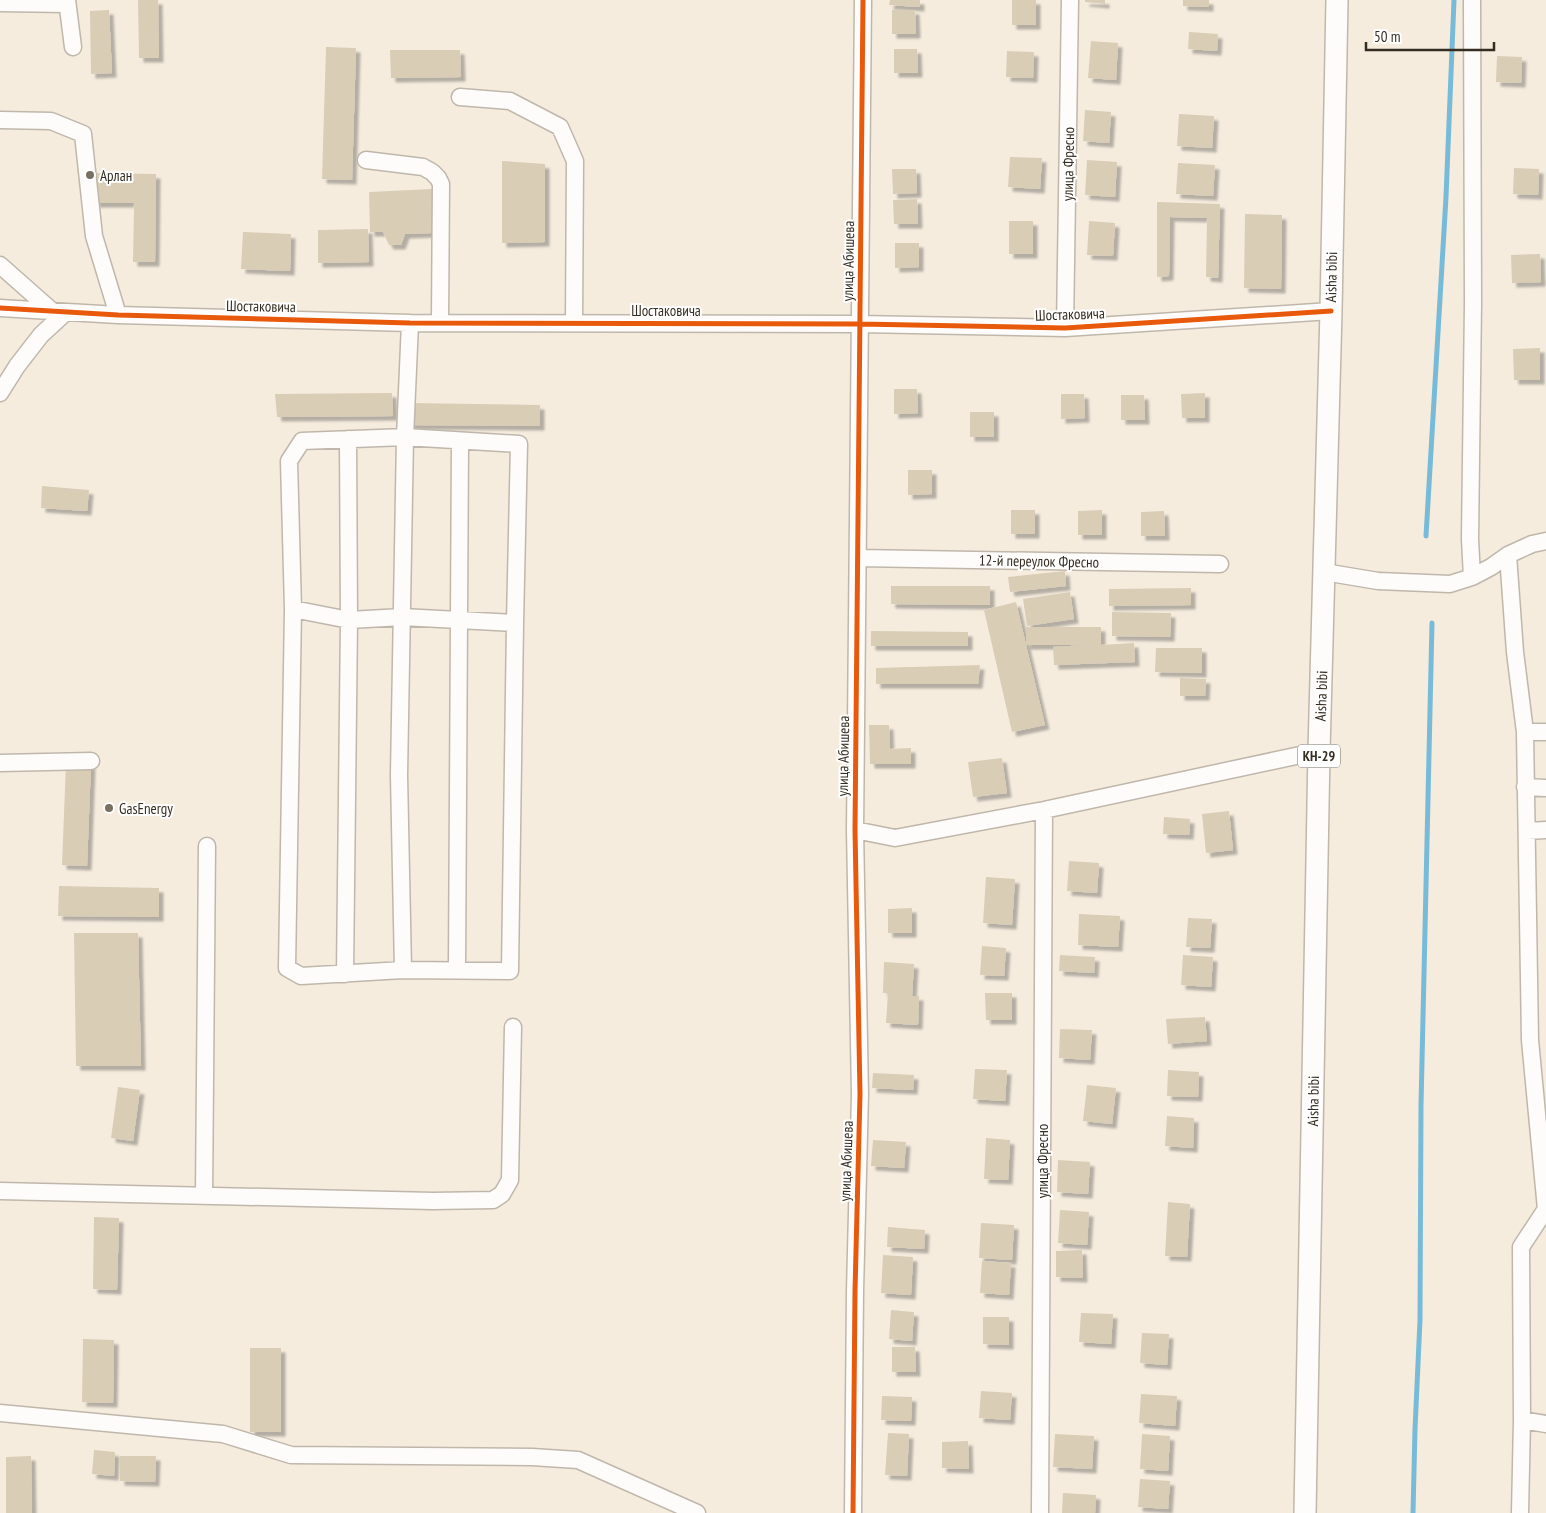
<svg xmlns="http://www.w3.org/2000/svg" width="1546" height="1513" viewBox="0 0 1546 1513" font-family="'PT Sans Narrow',sans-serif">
  <defs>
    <filter id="shadow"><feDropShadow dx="4.5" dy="4.5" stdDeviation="1" flood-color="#0004"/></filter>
  </defs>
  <rect width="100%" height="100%" fill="#f5ecde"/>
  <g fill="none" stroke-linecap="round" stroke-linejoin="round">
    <path stroke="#77bbd9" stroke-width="5" d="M1426 536 1446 197 1454 0
      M1413 1513 1415 1429 1420 1320 1421 1105 1432 623"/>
  </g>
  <path fill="#dacdb6" filter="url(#shadow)" d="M138 0H158L159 58H139Z
    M890 0H920V7L889 5Z
    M1012 0H1036V25H1012Z
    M1085 0H1105V4L1085 2Z
    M1183 0H1209V7L1183 6Z
    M109 10 112 73 91 74 90 11Z
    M892 10H915L916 34H892Z
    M1189 32 1218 34 1217 51 1188 49Z
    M1091 41 1118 43 1116 80 1088 78Z
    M326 47 356 48 352 180 322 179Z
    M894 49H917L918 73H894Z
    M390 50H460L461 77 391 78Z
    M1007 51 1034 52 1033 78 1006 77Z
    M1497 56 1522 57 1521 83 1496 82Z
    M1085 110 1111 112 1109 143 1083 141Z
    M1179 114 1214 116 1212 148 1177 146Z
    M1010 157 1042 158 1040 189 1008 187Z
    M1087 160 1117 162 1115 197 1085 195Z
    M502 161 545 164V242L502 243Z
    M1178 163 1215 165 1213 196 1176 194Z
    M1514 168 1539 169 1538 195 1513 194Z
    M892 169H916L917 193 893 194Z
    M95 173 156 174 155 262H133L134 203H95Z
    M432 189 431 233 405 234 401 245H389L383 232H370L369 192Z
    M917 199 918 224H894L893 200Z
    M1157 202 1220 204 1218 278 1206 277 1207 218 1170 217 1169 276 1157 277Z
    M1245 214 1282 215 1281 289 1244 288Z
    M1009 221H1033V254H1009Z
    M1089 221 1115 223 1113 256 1087 255Z
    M368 229 369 262 318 263V230Z
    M243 232 291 234 290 271 241 269Z
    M895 243H919V267L895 268Z
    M1540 254 1541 282 1512 283 1511 255Z
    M1540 348V380H1514L1513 349Z
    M894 389H917L918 413 894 414Z
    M392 393 393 416 277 417 275 394Z
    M1205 393V418H1182L1181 394Z
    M1061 394H1084L1085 418 1061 419Z
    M1121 395H1144L1145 420H1121Z
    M409 403 540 405V426L409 425Z
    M970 412H994V437H970Z
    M908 470H932V494L908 495Z
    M42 486 89 490 87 511 41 508Z
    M1011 510H1035V534H1011Z
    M1102 510V535H1078V511Z
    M1164 511 1165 536H1141V512Z
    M1065 571 1066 586 1010 592 1008 577Z
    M891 586H990V605L891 604Z
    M1191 588V605L1109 606V589Z
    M1070 592 1074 619 1027 626 1023 599Z
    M1016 602 1026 645V627H1101V645L1134 643 1135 662 1054 665 1053 647 1087 645H1026L1045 725 1012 732 984 610Z
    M1112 612 1171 613 1170 637 1112 636Z
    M871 631 968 632V646H871Z
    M1156 648H1202V673L1155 672Z
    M980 665 978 684H876V668Z
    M1180 678 1206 679 1205 696H1180Z
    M869 725H889L890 749 911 748V764H870Z
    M1002 758 1007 793 973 797 968 762Z
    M66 763 91 764 87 866 62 865Z
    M1229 811 1233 850 1206 853 1202 814Z
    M1164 817 1190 819 1189 835 1163 834Z
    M1069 861 1099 863 1097 893 1067 891Z
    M986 877 1015 879 1012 925 983 923Z
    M59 886 159 888V917L58 916Z
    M912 908V933H888V909Z
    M1079 914 1120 916 1118 947 1078 945Z
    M1188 918 1212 919 1210 948 1186 947Z
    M74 933H138L141 1066H76Z
    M982 946 1006 948 1004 976 980 975Z
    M1060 955 1095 957 1094 973 1059 971Z
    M1183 955 1213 957 1211 987 1181 985Z
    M884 962 914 964 912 996H919L918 1025 886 1023 888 993H883Z
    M985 993H1012V1020H986Z
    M1205 1017 1207 1041 1168 1044 1166 1019Z
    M1060 1029 1092 1030 1090 1060 1059 1058Z
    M975 1069 1007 1070 1005 1101 973 1099Z
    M1168 1070 1199 1072 1198 1097 1167 1096Z
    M873 1073 914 1075 913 1090 872 1088Z
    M1087 1085 1116 1088 1112 1124 1083 1121Z
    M118 1087 140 1090 133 1141 111 1138Z
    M1167 1116 1194 1118 1193 1148 1165 1146Z
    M986 1138 1010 1140 1008 1180 984 1179Z
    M873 1140 906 1142 904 1168 871 1166Z
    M1058 1160 1090 1162 1088 1194 1057 1192Z
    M1168 1202 1190 1204 1187 1257 1165 1256Z
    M1060 1210 1089 1212 1087 1245 1058 1243Z
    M94 1217 119 1218 117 1290 93 1289Z
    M981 1223 1014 1225 1012 1260 979 1258Z
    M888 1227 925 1230 924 1249 887 1247Z
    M1082 1250 1083 1278 1056 1277V1251Z
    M883 1255 913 1257 911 1295 881 1293Z
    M982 1261 1011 1263 1009 1295 980 1293Z
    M891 1310 914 1312 912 1341 889 1339Z
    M1081 1313 1113 1314 1111 1344 1079 1342Z
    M983 1317H1009V1345L983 1344Z
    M1142 1333 1169 1334 1167 1365 1140 1363Z
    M83 1339 114 1340 113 1403 82 1402Z
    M892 1347H915L916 1372H892Z
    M250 1348H281V1432H250Z
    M981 1391 1012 1393 1010 1420 979 1418Z
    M1141 1394 1177 1396 1175 1426 1139 1423Z
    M882 1396 912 1397 911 1421 881 1420Z
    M888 1433 909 1434 907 1476 885 1475Z
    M1055 1434 1094 1436 1092 1469 1053 1467Z
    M1142 1434 1170 1436 1168 1471 1140 1469Z
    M968 1441 969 1469 942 1468V1442Z
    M94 1450 115 1452 114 1476 92 1474Z
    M31 1456 32 1513H6V1457Z
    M120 1456H156L155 1482 120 1481Z
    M1140 1479 1170 1481 1168 1509 1138 1507Z
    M1063 1493 1096 1495 1095 1513H1062Z"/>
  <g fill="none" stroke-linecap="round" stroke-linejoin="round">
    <g stroke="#bfb7ab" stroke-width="19">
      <path id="minor" d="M67 0 73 47
        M0 3 67 4
        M460 97 510 101 560 127 575 161 574 322
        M0 120 51 121 83 134 94 236 118 315
        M366 160 423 167 432 172 438 178 441 184 440 322
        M0 265 52 311
        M0 308 118 315 410 323 860 324 1065 328 1331 311
        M1065 328 1070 0
        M0 393 17 366 41 335 66 312
        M1508 555 1515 652 1525 732 1530 1040 1546 1209 1521 1247 1522 1420 1520 1513
        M858 558 1220 564
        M1324 572 1378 581 1450 584 1472 577 1491 567 1508 555 1532 544 1546 541
        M1472 577 1470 539 1473 303 1472 0
        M293 609 289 461 302 441 405 437 519 444 515 623
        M1525 732H1546
        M0 763 91 761
        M1525 787 1546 788
        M855 830 895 838 1044 810 1319 751
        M1527 831 1546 830
        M403 970 301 976 287 968 293 609 349 620 402 617 515 623 510 971 403 970 399 775 405 437 410 323
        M457 970 460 441
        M345 974 349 620 348 439
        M0 1191 433 1201 493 1200 502 1194 510 1180 513 1027
        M204 1196 207 846
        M0 1413 223 1434 291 1455 532 1457 578 1460 697 1513
        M1522 1420 1546 1424
        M853 1513 855 1291 860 1094 855 830 863 0
        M1040 1513 1044 810"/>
    </g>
    <g stroke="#bfb7ab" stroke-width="24">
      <path id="major" d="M1305 1513 1319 751 1331 311 1337 0"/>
    </g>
    <use href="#minor" stroke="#fefcfa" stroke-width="16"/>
    <use href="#major" stroke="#fefcfa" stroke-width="21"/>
    <g stroke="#fff" stroke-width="8">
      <path id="cycleway" d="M0 308 118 315 410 323 860 324 1065 328 1331 311
        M853 1513 855 1291 860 1094 855 830 863 0"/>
    </g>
    <use href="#cycleway" stroke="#e8590c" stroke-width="5"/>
  </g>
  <g fill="#787063" stroke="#fff" stroke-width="2">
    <circle cx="90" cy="175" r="5"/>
    <circle cx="109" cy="808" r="5"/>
  </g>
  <g text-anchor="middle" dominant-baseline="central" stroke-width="4" stroke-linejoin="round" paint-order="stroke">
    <rect fill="#fff" stroke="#726c64" stroke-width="1" x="1298" y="744.5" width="42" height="23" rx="4"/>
    <g font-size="14" font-weight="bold" fill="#352d21">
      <text x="1319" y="756">КН-29</text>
    </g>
    <g font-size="15" fill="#352d21" stroke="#fff">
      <text transform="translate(1068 164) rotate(-89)">улица Фресно</text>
      <text transform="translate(848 261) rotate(-89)">улица Абишева</text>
      <text transform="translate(1331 277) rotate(-89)">Aisha bibi</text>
      <text transform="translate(261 306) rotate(1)">Шостаковича</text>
      <text x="666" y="310">Шостаковича</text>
      <text transform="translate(1070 314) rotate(-2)">Шостаковича</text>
      <text transform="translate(1039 561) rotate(1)">12-й переулок Фресно</text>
      <text transform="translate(1321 696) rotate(-88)">Aisha bibi</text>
      <text transform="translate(843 756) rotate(-89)">улица Абишева</text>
      <text transform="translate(1313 1101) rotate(-89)">Aisha bibi</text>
      <text transform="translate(846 1161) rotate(-88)">улица Абишева</text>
      <text transform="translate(1042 1161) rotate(-90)">улица Фресно</text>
    </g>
    <g font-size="15" fill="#352d21" stroke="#fff" text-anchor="start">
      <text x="100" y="175">Арлан</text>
      <text x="119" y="808">GasEnergy</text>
    </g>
  </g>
  <path d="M1366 42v8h128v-8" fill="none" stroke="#352d21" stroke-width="2.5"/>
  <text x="1374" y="42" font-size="15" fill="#352d21" stroke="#ffffff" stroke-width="4" paint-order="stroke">50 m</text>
</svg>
